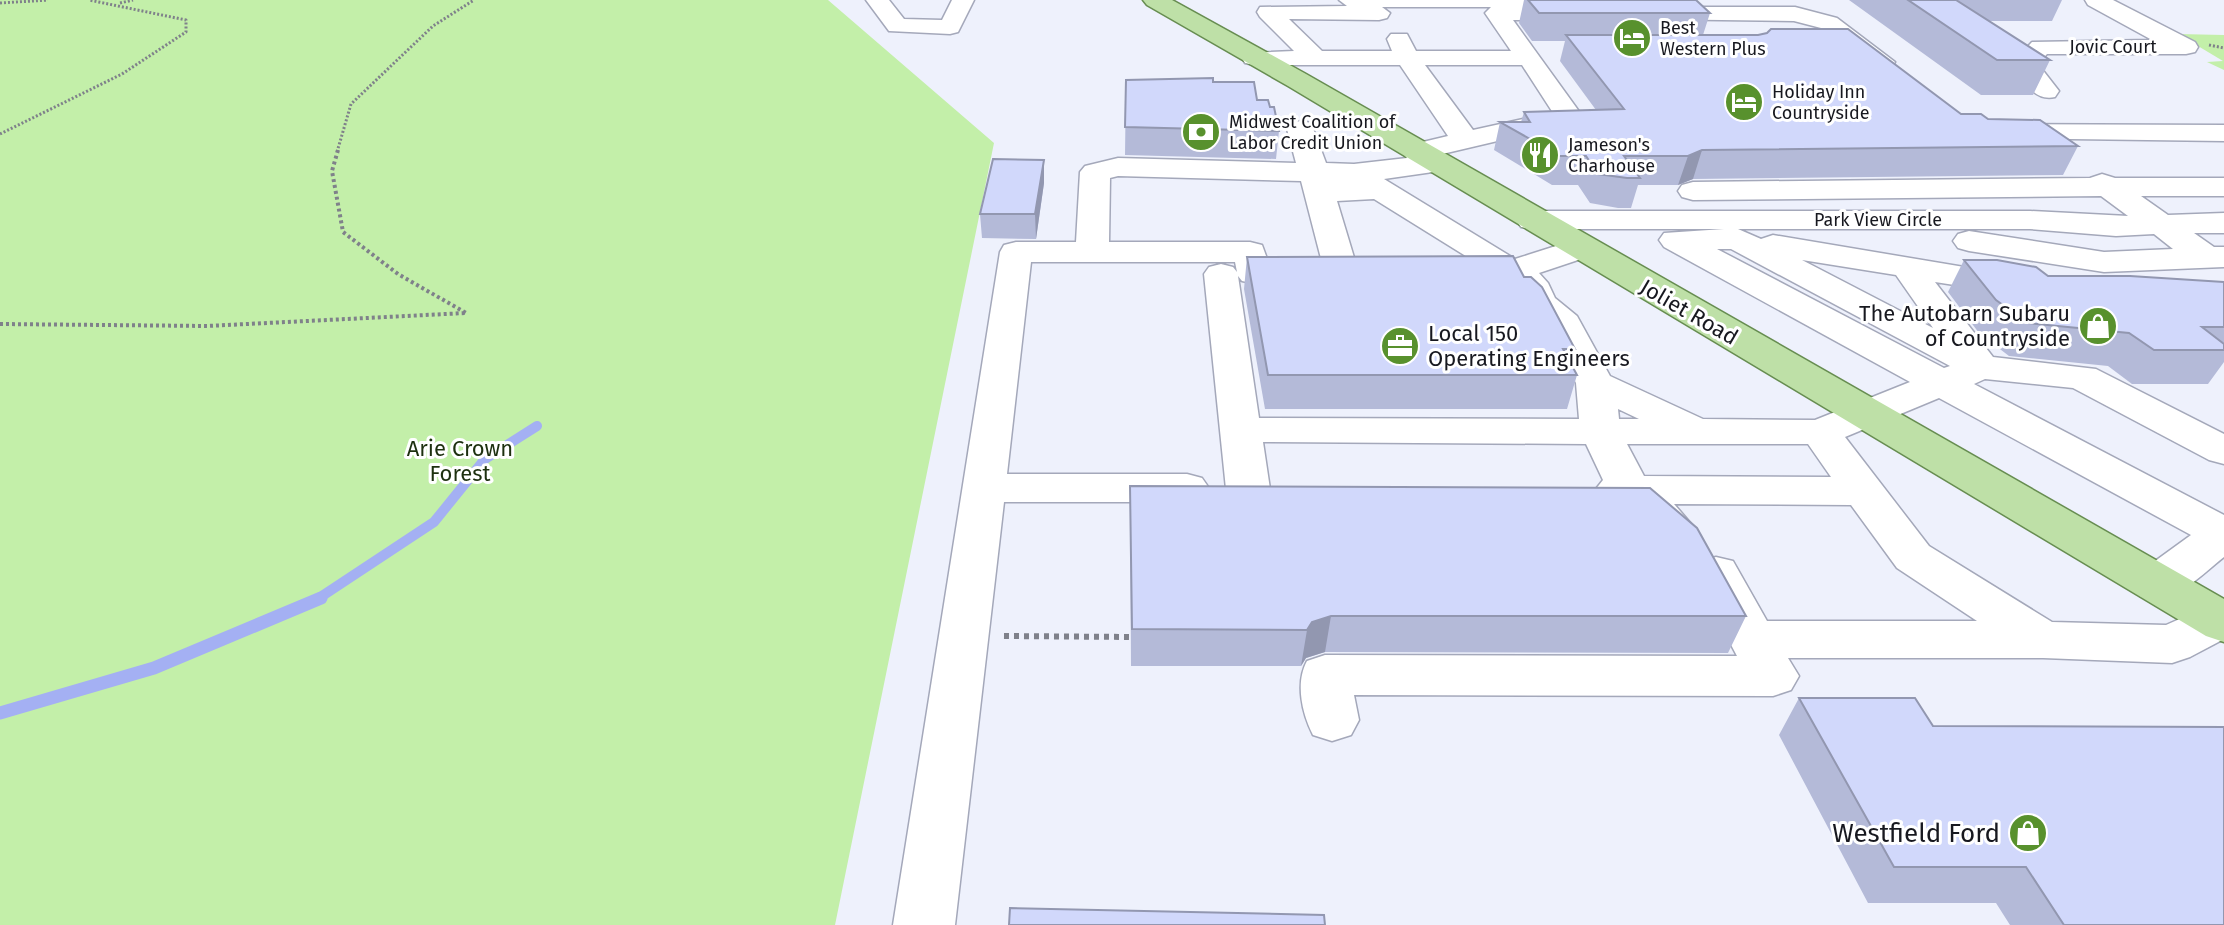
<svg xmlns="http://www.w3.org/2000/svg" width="2224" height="925" viewBox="0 0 2224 925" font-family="'Fira Sans',sans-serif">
  <rect width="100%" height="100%" fill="#eef1fc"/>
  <path fill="#c3efa9" d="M0 0H828L994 143 835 925H0Z
    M2178 34 2224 35V70L2207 62 2223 61Z"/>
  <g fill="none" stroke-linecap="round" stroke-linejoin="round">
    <path stroke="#a4b0f3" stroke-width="10" d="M316 600 434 522 485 459 537 426"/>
    <path stroke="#a4b0f3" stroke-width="13" d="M0 713 154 668 321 598"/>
    <g stroke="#a4a8ba" stroke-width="3">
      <path id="minor" d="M866 0H889L904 19 942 20 952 0H974L958 32 950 34 889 31Z
        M1339 0H1536L1532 6 1585 8 1588 13 1585 18 1577 20H1513L1591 128 1587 134 1523 135 1438 155 1447 158 1452 164 1447 170 1384 179 1515 259 1581 238 1593 241 1597 248 1593 255 1539 273 1548 283 1555 298 1577 316 1610 376 1703 419 1815 420 1910 382 1664 247 1659 240 1664 233 1724 229H1532L1521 227 1516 220 1521 213 1532 211H2030L2128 216 2101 196 1693 200 1682 197 1678 191 1682 185 1693 182 2090 178 2102 174 2115 178H2224V196H2141L2168 215 2224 213V233H2194L2214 247H2224V267L2104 272 1969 251 1958 248 1953 241 1958 234 1969 231 2104 252 2173 249 2154 234 2116 236 2030 229H1738L1761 239 1773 235 2024 277 2029 284 2024 291 2012 294 1935 282 1993 357 2096 369 2224 434V464L2209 460 2073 388 1985 379 1974 384 2224 515V557C2198 577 2175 606 2140 596L2133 584 2140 572 2191 535 1939 398 1845 437 1929 546 2052 622 2166 625 2218 602 2224 604V639L2190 657 2172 663 2043 658H1788L1799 676 1791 690 1773 696 1354 695 1359 720 1351 735 1332 741 1313 735C1302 713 1295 683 1307 661L1325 655 1737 656 1693 573 1699 561 1716 557 1733 561 1767 621H1977L1897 568 1851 505 1674 504 1693 526 1687 537C1648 547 1648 521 1621 505 1616 502 1607 501 1602 500L1595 490 1603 480 1586 444 1263 442 1270 489 1263 499 1248 503 1233 499 1226 489 1204 274 1209 267 1221 264 1233 267 1237 272 1235 262H1031L1007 474H1187L1202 478 1209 488 1202 498 1187 502H1004L955 925H893L1000 252 1004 245 1016 242H1076L1080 172 1085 166 1118 158 1296 163 1287 129 1291 123 1301 121 1311 123 1326 163 1354 164 1407 158 1402 152 1406 146 1448 136 1400 65H1254L1245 63 1242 58 1245 53 1294 51 1260 17 1257 12 1260 7 1347 6ZM1382 7H1491L1485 13 1511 51H1416L1407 34H1391L1387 39 1392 51H1322L1289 19 1379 20 1387 18 1390 13ZM1425 65H1522L1557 119H1523L1473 130ZM1118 176 1301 181 1325 274 1330 281 1342 284 1354 281 1359 274 1337 201 1374 199 1477 263 1451 268 1446 275 1451 282 1463 285 1504 281 1516 288 1527 310 1549 329 1576 383 1579 419 1259 418 1238 276 1242 281C1262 286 1285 286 1305 281L1310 274 1305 267 1269 264 1262 245 1250 242H1109L1110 178ZM1717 249H1731L1950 366 1944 368ZM1802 260 1896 275 1933 328ZM1618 409 1639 419H1619ZM1627 444H1808L1831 477 1644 476Z
        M2085 0H2113L2195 42 2198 47 2195 52 2186 54H2047L2038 64 2059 91 2055 97C2033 102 2023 79 2012 63L2032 42 2152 40 2088 5Z
        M1651 7H1795L1837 18 1895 62 1892 67H1874L1821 28 1794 21 1643 19 1640 14 1643 9Z
        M2002 124 2224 125V141L1992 138 1988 132 1992 126Z"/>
    </g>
    <g stroke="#678d51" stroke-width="3">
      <path id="major" d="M1143 0H1172L1306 74 2224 599V642L2206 636 1288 86 1147 5Z"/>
    </g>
    <path stroke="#7f818a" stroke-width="3" stroke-dasharray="2 2" stroke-linecap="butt" d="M0 3 48 0
      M120 3 133 0
      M2209 45 2224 48
      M0 134 122 74 186 32V20L89 0
      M337 152 351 104 433 26 474 0"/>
    <path stroke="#7f818a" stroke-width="4" stroke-dasharray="3 3" stroke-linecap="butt" d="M338 150 332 171 343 232 398 274 466 313
      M0 324 207 326 466 313"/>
    <path stroke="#7f818a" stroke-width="6" stroke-dasharray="5 5" stroke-linecap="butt" d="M1004 636 1131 637"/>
    <use href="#minor" fill="#fff" fill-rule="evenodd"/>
    <use href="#major" fill="#bee0a7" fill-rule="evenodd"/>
  </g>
  <path fill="#b4bad8" d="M1524 0H1696L1710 13 1703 35 1961 114 1988 119 2078 146 2063 175 1693 179 1678 185H1638L1631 208H1618L1590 203 1578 185H1552L1494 150 1500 122H1521L1524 112 1596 110 1560 61 1565 41H1532L1519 23Z
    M1849 0H2062L2052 21H1988L2050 60 2033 95H1981Z
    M1126 80 1213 82 1257 100 1270 107 1279 131 1276 159 1125 155Z
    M1044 183 1036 239 982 238 980 214Z
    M1247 257 1524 277 1575 349 1571 363 1577 375 1567 409H1265L1244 289Z
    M1964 260 2048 276 2224 282V362L2208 384H2132L2108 366 2009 356 1979 333 1948 292Z
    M1130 486 1746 616 1728 653 1325 652 1306 658 1301 666H1131Z
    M1799 698 1933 726 2224 925H2010L1996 903H1868L1779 735Z"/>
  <path fill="#9297b0" d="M1702 150 1693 179 1678 185 1688 156Z
    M1044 160V183L1036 239 1035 214Z
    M1331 616 1325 652 1306 658 1301 666 1307 630 1312 622Z"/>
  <path fill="#d1d8fb" stroke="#9297b0" stroke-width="2" d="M1528 0H1696L1710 13H1539Z
    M1908 0H1956L2050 60H1997Z
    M1771 29H1848L1961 114H1981L1988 119 2040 120 2078 146 1702 150 1688 156H1624L1640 178H1627L1598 174 1586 156H1560L1500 122H1530L1524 112 1624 109 1566 35H1758L1767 33Z
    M1213 78V82H1254L1257 100H1268L1270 107H1274L1279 131 1125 127 1126 80Z
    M993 159 1044 160 1035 214H980Z
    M1513 256 1524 277H1531L1542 287 1575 349H1563L1577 375H1268L1247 257Z
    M1964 260H1997L2036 267 2048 276H2130L2224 282V327H2202L2224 344V350H2154L2129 333 2028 323 1996 300Z
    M1130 486 1650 488 1697 528 1746 616H1331L1312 622 1307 630 1132 629Z
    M1799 698H1915L1933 726 2224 727V925H2064L2026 867H1894Z
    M1010 908 1324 915 1325 925H1009Z"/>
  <defs>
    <g id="hotel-disc" transform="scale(2)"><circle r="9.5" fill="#58912d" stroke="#fff"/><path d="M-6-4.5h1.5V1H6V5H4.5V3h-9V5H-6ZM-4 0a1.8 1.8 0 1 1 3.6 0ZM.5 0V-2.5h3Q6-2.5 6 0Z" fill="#fff"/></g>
    <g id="bank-disc" transform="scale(2)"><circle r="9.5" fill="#58912d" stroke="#fff"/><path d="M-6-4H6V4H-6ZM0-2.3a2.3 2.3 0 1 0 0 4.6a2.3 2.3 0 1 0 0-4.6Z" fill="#fff"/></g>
    <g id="restaurant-disc" transform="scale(2)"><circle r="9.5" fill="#58912d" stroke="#fff"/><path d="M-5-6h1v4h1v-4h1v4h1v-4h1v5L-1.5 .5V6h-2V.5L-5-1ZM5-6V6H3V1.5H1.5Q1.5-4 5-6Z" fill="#fff"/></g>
    <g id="shop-disc" transform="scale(2)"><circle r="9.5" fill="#58912d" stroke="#fff"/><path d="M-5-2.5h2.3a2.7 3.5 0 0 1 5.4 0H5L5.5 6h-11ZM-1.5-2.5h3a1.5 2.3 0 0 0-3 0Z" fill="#fff"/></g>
    <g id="office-disc" transform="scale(2)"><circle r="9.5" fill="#58912d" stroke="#fff"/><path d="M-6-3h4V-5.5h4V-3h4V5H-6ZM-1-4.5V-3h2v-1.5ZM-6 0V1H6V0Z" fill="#fff"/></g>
  </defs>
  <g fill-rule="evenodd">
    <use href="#hotel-disc" x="1632" y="38"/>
    <use href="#hotel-disc" x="1744" y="102"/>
    <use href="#bank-disc" x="1201" y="132"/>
    <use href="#restaurant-disc" x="1540" y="155"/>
    <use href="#shop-disc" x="2098" y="326"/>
    <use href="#office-disc" x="1400" y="346"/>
    <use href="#shop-disc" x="2028" y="833"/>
  </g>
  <g text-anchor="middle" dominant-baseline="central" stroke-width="6" stroke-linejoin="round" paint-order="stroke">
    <g font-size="18" fill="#17181f" stroke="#fff" text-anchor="start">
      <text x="1660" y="28">Best<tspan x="1660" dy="21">Western Plus</tspan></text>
      <text x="1772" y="92">Holiday Inn<tspan x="1772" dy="21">Countryside</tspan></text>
      <text x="1229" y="122">Midwest Coalition of<tspan x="1229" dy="21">Labor Credit Union</tspan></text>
      <text x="1568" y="145">Jameson's<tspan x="1568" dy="21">Charhouse</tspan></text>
    </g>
    <g font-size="18" fill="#17181f" stroke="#fff">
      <text x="2113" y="47">Jovic Court</text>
      <text x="1878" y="220">Park View Circle</text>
    </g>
    <g font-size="22" fill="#17181f" stroke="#fff">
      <text transform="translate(1689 312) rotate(30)">Joliet Road</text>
    </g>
    <g font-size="22" fill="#17181f" stroke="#fff" text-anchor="end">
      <text x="2070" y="313">The Autobarn Subaru<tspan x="2070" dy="25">of Countryside</tspan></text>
      <text x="1428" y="333" text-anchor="start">Local 150<tspan x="1428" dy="25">Operating Engineers</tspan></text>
    </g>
    <g font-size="22" fill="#1d300f" stroke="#fff">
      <text x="460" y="448">Arie Crown<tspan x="460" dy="25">Forest</tspan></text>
    </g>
    <g font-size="26" fill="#17181f" stroke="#fff" text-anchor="end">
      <text x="2000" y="833">Westfield Ford</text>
    </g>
  </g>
</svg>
